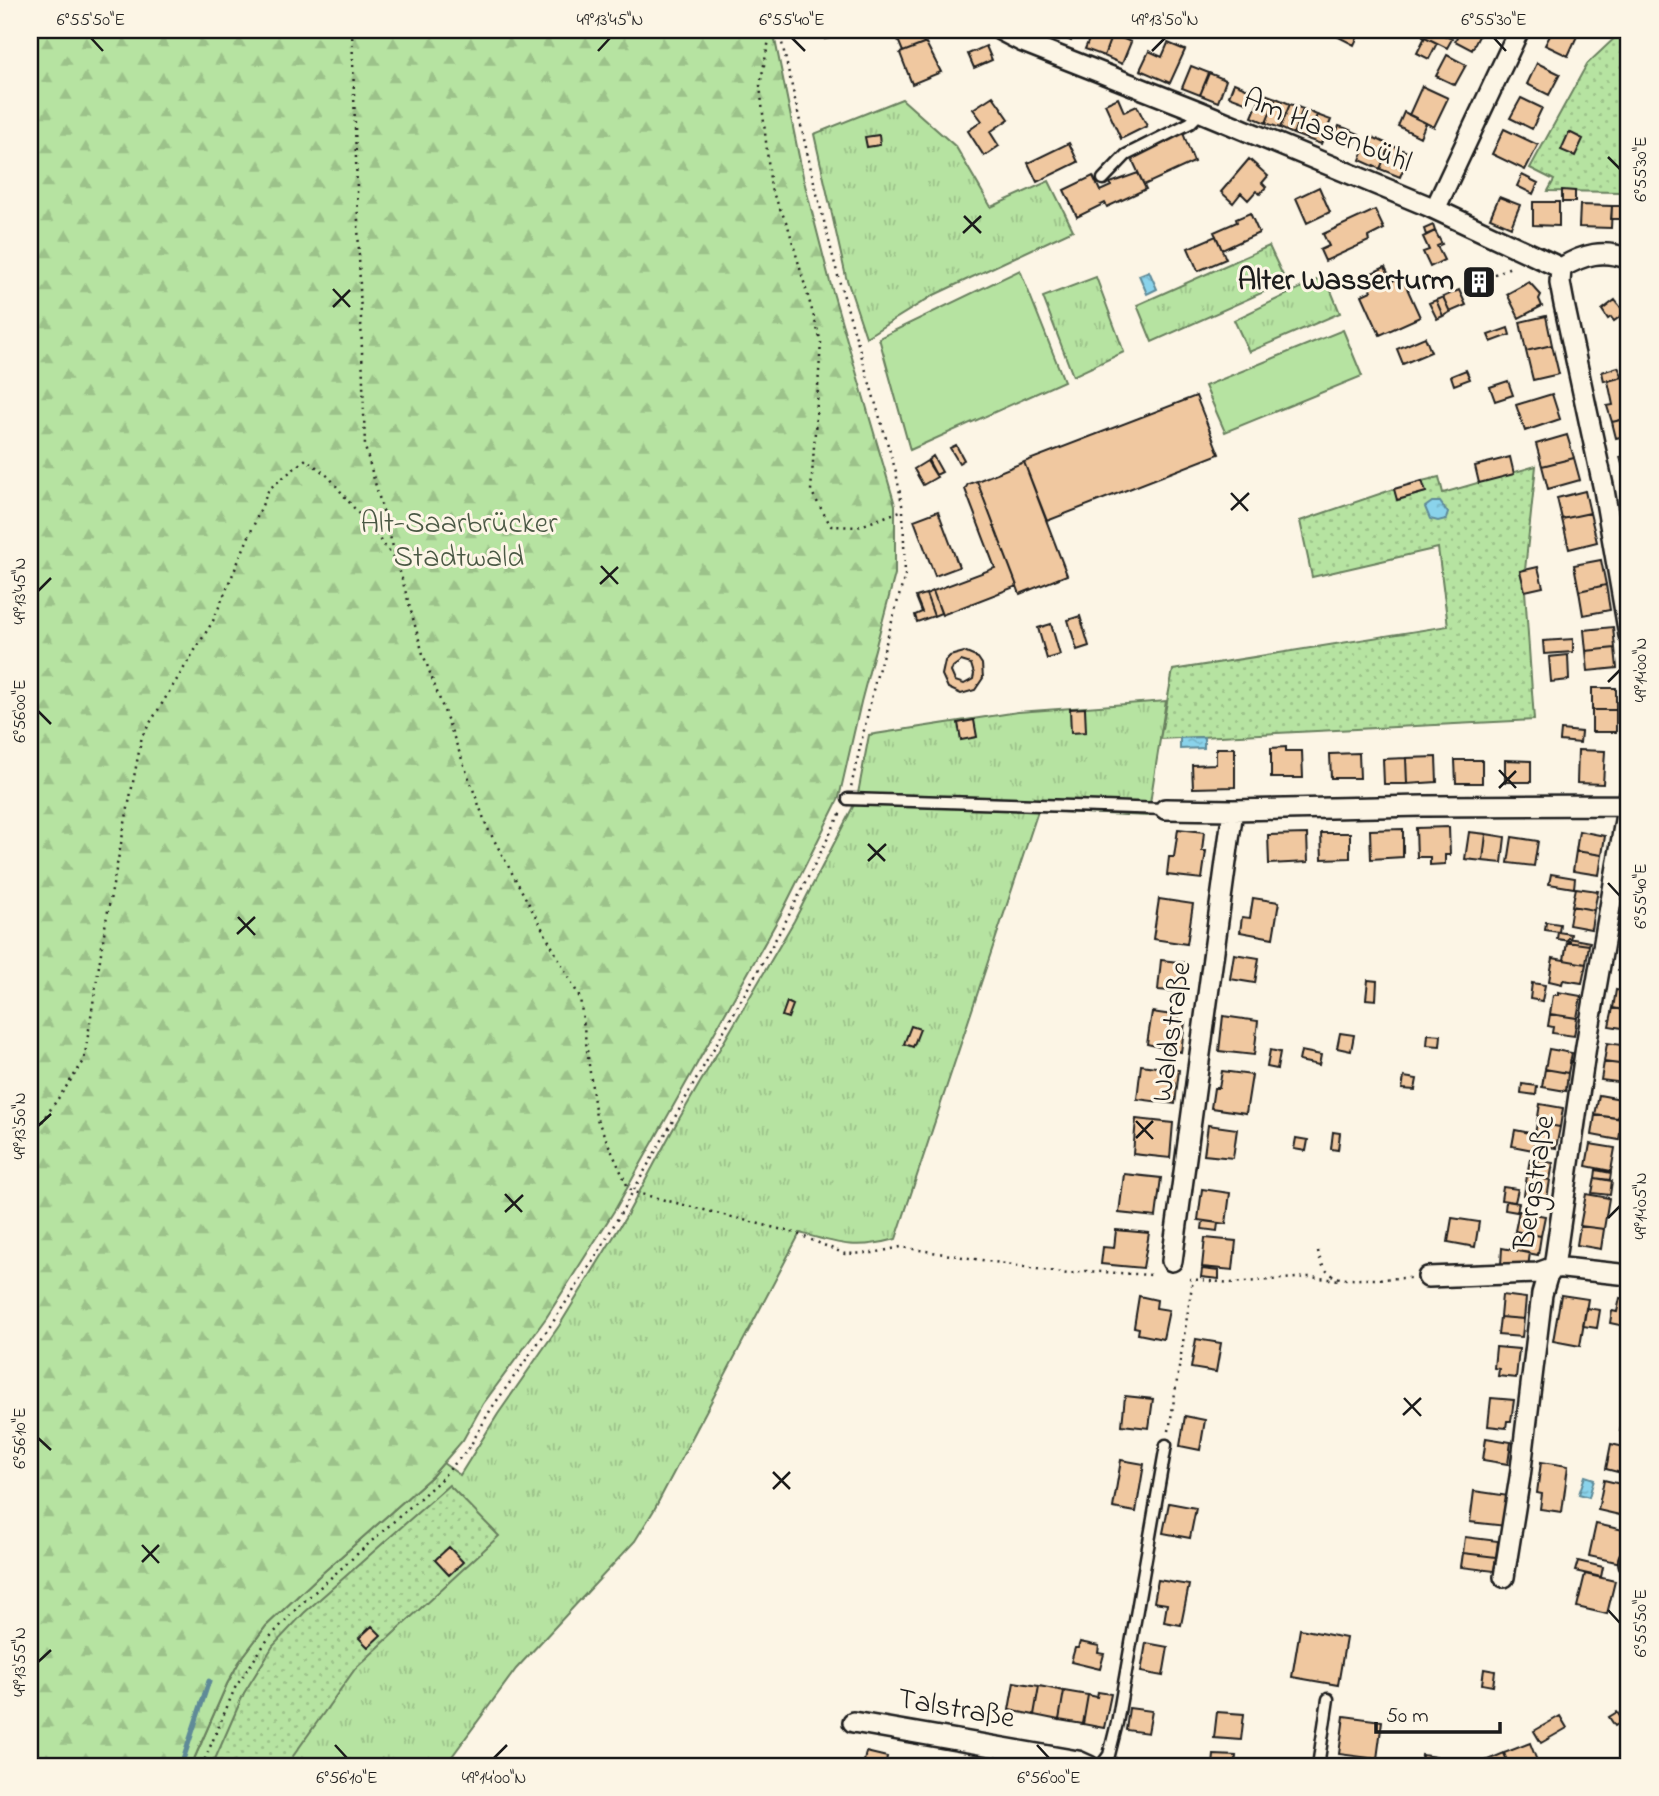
<svg xmlns="http://www.w3.org/2000/svg" width="1659" height="1796" viewBox="0 0 1659 1796" font-family="'Indie Flower',sans-serif">
  <defs>
    <pattern id="grass-tufts" width="24" height="20" patternUnits="userSpaceOnUse" patternTransform="scale(1.75)"><rect width="24" height="20" fill="#b6e3a1"/><path d="M3 7l-1-3M5 7V3M7 7l1-3M15 17l-1-3M17 17v-4M19 17l1-3" fill="none" stroke="#9cc28a"/></pattern>
    <pattern id="forest-firs" width="22" height="20" patternUnits="userSpaceOnUse" patternTransform="scale(1.75)"><rect width="22" height="20" fill="#b6e3a1"/><path d="M5 1l3.5 6h-7zM16 11l3.5 6h-7z" fill="#9cc28a"/></pattern>
    <pattern id="garden-dots" width="8" height="8" patternUnits="userSpaceOnUse" patternTransform="scale(1.75)"><rect width="8" height="8" fill="#b6e3a1"/><path d="M2 2h.1M6 6h.1" fill="none" stroke="#9cc28a" stroke-width="1.8" stroke-linecap="round"/></pattern>
    <pattern id="water-ripples" width="26" height="14" patternUnits="userSpaceOnUse" patternTransform="scale(1.75)"><rect width="26" height="14" fill="#8ad3eb"/><path d="M2 4q2-2 4 0t4 0M15 11q2-2 4 0t4 0" fill="none" stroke="#76b5c9"/></pattern>
  </defs>
  <rect width="100%" height="100%" fill="#fcf5e5"/>
  <filter id="ink" filterUnits="userSpaceOnUse"><feTurbulence type="fractalNoise" baseFrequency=".0143" numOctaves="2"/><feDisplacementMap in="SourceGraphic" scale="14" xChannelSelector="R" yChannelSelector="G"/><feConvolveMatrix kernelMatrix="1 2 1 2 8 2 1 2 1" color-interpolation-filters="sRGB"/></filter>
  <g filter="url(#ink)">
    <path fill="url(#grass-tufts)" stroke="#69805e" stroke-width="2" d="M902 99 956 147 991 207 1049 181 1073 230 934 295 866 337 846 277 814 134Z
      M1269 246 1286 282 1152 342 1137 305Z
      M1325 276 1340 313 1249 352 1234 320Z
      M1096 277 1124 352 1073 376 1043 297Z
      M1166 701 1148 816 1038 811 896 1239C856 1250 839 1244 800 1233L654 1510 635 1541 516 1669 445 1766H191L227 1684 239 1662 266 1626 319 1576 432 1476 443 1463 460 1475 498 1414 559 1326 627 1215 672 1131 794 921 857 799 869 735 1018 712Z"/>
    <path fill="url(#forest-firs)" stroke="#69805e" stroke-width="2" d="M30 30H773L804 181 830 282 895 505V574L861 702 839 798 781 914 616 1208 546 1318 483 1404 463 1440 432 1476 319 1576 266 1626 239 1662 227 1684 191 1766H30Z"/>
    <path fill="url(#garden-dots)" stroke="#69805e" stroke-width="2" d="M1616 30H1629V186L1624 184 1622 192 1548 191 1554 180 1530 168 1587 64 1619 34Z
      M1536 466 1525 570 1520 571 1525 591 1534 720 1160 739 1173 670 1448 626 1438 548 1312 577 1300 521 1394 489 1398 500 1425 492 1422 481 1439 477 1443 493Z
      M449 1485 499 1536 355 1669 286 1766H212L244 1693 273 1646 304 1613Z"/>
    <path fill="#b6e3a1" stroke="#69805e" stroke-width="2" d="M1020 270 1064 381 910 450 879 338Z
      M1343 330 1362 376 1225 432 1205 386Z"/>
    <path fill="url(#water-ripples)" stroke="#5e8a98" stroke-width="2" d="M1149 271 1157 289 1147 294 1139 275Z
      M1432 502H1440L1448 513 1446 519 1438 521 1430 519 1425 507Z
      M1204 737V748L1180 749V738Z
      M1585 1476 1594 1479 1589 1497 1579 1494Z"/>
    <g fill="none" stroke-linecap="round" stroke-linejoin="round">
      <path stroke="#5e8a98" stroke-width="5" d="M181 1766 209 1681"/>
    </g>
    <path fill="#f0c8a0" stroke="#1c1c1c" stroke-width="2" fill-rule="evenodd" d="M813 30H839L840 36 825 39 824 35 814 37Z
      M839 30H861L855 31V34L840 36Z
      M894 30H918L924 44 903 52Z
      M1049 30H1076L1071 41Z
      M1093 30H1101L1112 34 1104 56 1085 49Z
      M1325 30H1361L1354 45Z
      M1427 30H1433L1452 39 1447 48 1423 36Z
      M1460 30H1482L1472 50 1455 41Z
      M1553 30H1569L1578 34 1568 56 1545 45Z
      M1112 34 1131 42 1122 64 1104 56Z
      M1425 37 1437 43 1429 59 1417 53Z
      M926 43 941 72 912 84 900 53Z
      M1168 43 1185 50 1170 83 1140 70 1149 51 1162 57Z
      M986 46 992 60 974 68 968 54Z
      M1447 55 1466 65 1455 85 1436 76Z
      M1537 63 1560 74 1549 95 1527 84Z
      M1191 66 1209 73 1200 95 1182 88Z
      M1209 73 1226 80 1218 102 1200 95Z
      M1234 83 1253 91 1248 103 1229 96Z
      M1422 86 1448 98 1434 127 1409 115Z
      M1262 93 1276 98 1266 123 1252 117Z
      M993 96 1009 119 990 132 999 146 984 156 968 131 982 121 973 109Z
      M1118 98 1124 112 1137 106 1147 126 1121 139 1105 104Z
      M1276 98 1290 104 1280 128 1266 123Z
      M1521 98 1542 108 1532 129 1510 118Z
      M1290 104 1303 109 1293 134 1280 128Z
      M1303 109 1317 115 1307 139 1293 134Z
      M1404 112 1426 123 1420 137 1398 126Z
      M1317 115 1331 120 1321 144 1307 139Z
      M1339 126 1345 128 1340 141 1334 139Z
      M1345 128 1359 134 1353 147 1340 141Z
      M1504 129 1538 145 1525 170 1492 154Z
      M1569 132 1583 139 1575 156 1561 150Z
      M1183 133 1194 162 1144 185 1131 157Z
      M879 135 880 145 867 147 865 137Z
      M1370 136 1390 145 1380 169 1360 160Z
      M1069 143 1078 162 1037 182 1028 163Z
      M1390 145 1410 153 1400 177 1380 169Z
      M1249 159 1268 176 1262 183 1266 187 1260 194 1256 191 1248 200 1241 193 1233 203 1221 192Z
      M1138 173 1146 189 1107 207 1105 203 1077 217 1064 190 1093 176 1100 191 1111 186 1110 183Z
      M1522 175 1538 183 1533 194 1517 186Z
      M1319 187 1330 212 1307 223 1296 198Z
      M1562 190 1575 191V202H1562Z
      M1499 197 1520 205 1511 227 1490 218Z
      M1533 202H1559V226L1533 225Z
      M1580 205 1612 206 1611 228 1579 227Z
      M1612 206H1624L1621 219H1611Z
      M1375 210 1384 229 1368 237 1369 241 1325 261 1320 250 1329 246 1323 234Z
      M1250 213 1259 233 1222 250 1214 232 1237 222 1236 219Z
      M1433 225 1435 231 1426 235 1424 229Z
      M1435 231 1442 244 1437 246 1444 260 1430 267 1423 252 1429 250 1423 237Z
      M1216 236 1226 259 1198 271 1188 248Z
      M1385 267 1392 281 1402 277 1420 317 1380 335 1362 295 1371 291 1365 276Z
      M1468 282a11 11 0 1 1 22 0a11 11 0 1 1-22 0Z
      M1529 282 1541 295 1539 299 1542 306 1519 318 1507 294Z
      M1459 290 1466 305 1450 312 1443 297Z
      M1443 297 1450 312 1443 316 1436 300Z
      M1436 300 1443 316 1437 319 1429 303Z
      M1615 300 1625 313 1614 321 1611 317 1608 319 1602 310Z
      M1546 316 1552 345 1526 351 1520 322Z
      M1508 328 1510 335 1491 342 1488 335Z
      M1425 337 1431 352 1403 364 1397 349Z
      M1552 345 1559 374 1533 380 1526 351Z
      M1618 367 1623 377 1604 381 1602 372Z
      M1466 370 1470 379 1454 385 1451 376Z
      M1623 377 1629 388V418L1612 422 1607 406 1613 405 1608 381Z
      M1508 381 1513 395 1495 401 1490 387Z
      M1552 394 1560 419 1525 431 1516 405Z
      M1196 396 1219 454 1047 521 1024 462Z
      M1629 418V435L1616 438 1612 422Z
      M1567 435 1574 458 1542 466 1536 444Z
      M956 445 964 460 959 463 950 448Z
      M1629 455V477L1626 478 1620 457Z
      M933 456 942 472 936 475 928 460Z
      M1510 457 1514 474 1479 483 1475 466Z
      M1574 458 1580 480 1548 489 1542 466Z
      M927 461 937 477 923 485 914 469Z
      M1024 462 1067 575 1020 594 977 481Z
      M977 481 1017 586 942 615 933 591 995 568 965 489 968 484Z
      M1422 481 1426 492 1397 500 1394 489Z
      M1585 491 1590 513 1562 519 1557 498Z
      M938 511 959 567 935 576 914 520Z
      M1590 513 1597 542 1569 549 1562 519Z
      M1601 560 1606 585 1579 591 1574 565Z
      M1538 567 1543 587 1525 591 1520 571Z
      M1606 585 1610 610 1583 615 1579 591Z
      M933 591 941 613 934 616 926 594Z
      M926 594 934 616 917 622 915 615 922 612 916 597Z
      M1080 616 1089 646 1077 650 1068 620Z
      M1051 624 1060 655 1047 659 1038 628Z
      M1613 627 1615 648 1586 651 1584 630Z
      M1573 639V652L1544 654 1543 641Z
      M1615 648 1617 668 1588 671 1586 651Z
      M964 652 978 658 982 664 983 678 975 690 961 694 948 688 942 675 945 661 950 656ZM961 661 971 664 974 674 973 679 964 684 955 681 951 672 953 667Z
      M1568 655 1569 680 1551 682 1549 657Z
      M1592 688H1616V710H1592Z
      M1085 708 1086 732 1071 733 1070 709Z
      M1592 710H1616V732H1592Z
      M974 720 977 737 961 740 958 723Z
      M1561 730 1581 732 1580 743 1560 741Z
      M1286 747V751H1302L1303 778H1271V748Z
      M1216 748H1235V787L1193 788 1192 765 1216 764Z
      M1578 750 1605 751 1603 784 1577 783Z
      M1359 753 1360 778H1331L1330 754Z
      M1436 757 1437 782 1407 784 1406 758Z
      M1406 758 1407 784H1384L1383 759Z
      M1455 760H1482V783H1456Z
      M1505 760 1531 761V782H1505Z
      M1449 827 1450 855H1445V864L1430 865V857H1417L1416 828Z
      M1178 829 1204 832 1202 851H1206L1202 879 1167 875 1169 857H1174Z
      M1403 829V857L1371 859 1370 830Z
      M1579 831 1605 836 1602 855 1576 851Z
      M1469 832 1486 834 1483 861 1465 859Z
      M1321 833H1350V858L1322 859Z
      M1307 834 1308 862 1269 864 1268 835Z
      M1486 834 1505 837 1502 863 1483 861Z
      M1512 837 1538 841 1534 866 1508 863Z
      M1576 851 1602 855 1599 875 1573 871Z
      M1551 874 1575 878 1574 888 1549 884Z
      M1576 888 1598 891 1594 910 1572 906Z
      M1253 898 1279 902 1273 938 1240 932 1242 917 1250 918Z
      M1159 899 1193 904 1187 944 1153 939Z
      M1572 906 1594 910 1591 929 1569 925Z
      M1546 922 1560 924 1559 932 1545 930Z
      M1558 932 1571 934 1570 941 1557 939Z
      M1624 935H1629V954L1621 953Z
      M1568 938 1590 942 1589 945 1567 942Z
      M1567 942 1589 945 1586 964 1564 960Z
      M1621 953 1629 954V972L1618 970Z
      M1234 954 1259 958 1255 983 1230 979Z
      M1553 958 1586 964 1582 983 1563 980 1562 984 1549 981Z
      M1161 960 1187 963 1185 992 1158 990Z
      M1368 980 1377 981 1376 1000 1366 999Z
      M1532 983 1545 985 1542 1001 1530 999Z
      M1616 990 1629 992V1011L1613 1008Z
      M1558 992 1581 996 1577 1018 1550 1014 1553 995H1558Z
      M787 1002 793 1005 788 1018 782 1016Z
      M1613 1008 1629 1011V1029L1609 1026Z
      M1152 1012 1179 1016 1178 1021 1185 1022 1181 1052 1147 1044Z
      M1550 1014 1577 1018 1574 1036 1552 1033 1553 1027 1548 1026Z
      M1223 1016 1258 1021 1254 1055 1219 1051Z
      M911 1026 920 1029 913 1047 904 1044Z
      M1340 1033 1354 1035 1351 1051 1337 1048Z
      M1428 1034 1441 1035 1440 1046 1427 1045Z
      M1607 1043 1629 1046 1627 1065 1604 1062Z
      M1549 1049 1572 1053 1568 1073 1545 1069Z
      M1270 1050 1280 1052 1277 1069 1267 1067Z
      M1301 1051 1321 1055 1319 1065 1299 1061Z
      M1604 1062 1627 1065 1624 1083 1601 1080Z
      M1141 1065 1179 1070 1175 1104 1137 1099Z
      M1545 1069 1568 1073 1566 1091 1542 1087Z
      M1222 1071 1252 1075 1246 1113 1211 1108 1214 1088H1219Z
      M1404 1077 1417 1079 1415 1090 1402 1089Z
      M1522 1084 1537 1086 1536 1095 1521 1093Z
      M1622 1092 1629 1093V1112L1620 1111 1618 1118 1595 1115 1599 1095 1621 1099Z
      M1540 1104 1563 1108 1560 1127 1537 1123Z
      M1595 1115 1622 1119 1619 1140 1592 1135Z
      M1136 1119 1173 1123 1170 1158 1133 1154Z
      M1537 1123 1560 1127 1556 1148 1534 1144 1533 1150 1512 1146 1515 1130 1535 1134Z
      M1208 1125 1237 1129 1233 1158 1204 1155Z
      M1333 1132 1340 1133 1338 1150 1331 1149Z
      M1296 1138 1308 1140 1306 1151 1294 1149Z
      M1590 1144 1615 1148 1611 1171 1586 1166Z
      M1530 1159 1553 1163 1550 1180 1527 1176Z
      M1596 1170 1611 1173 1610 1180 1595 1178Z
      M1124 1174 1161 1178 1156 1217 1119 1213Z
      M1527 1176 1550 1180 1547 1199 1524 1195Z
      M1595 1178 1612 1181 1610 1195 1592 1193Z
      M1503 1187 1518 1189 1515 1202 1501 1200Z
      M1202 1189 1230 1193 1226 1224 1198 1220Z
      M1586 1194 1609 1198 1604 1229 1580 1226Z
      M1506 1201 1519 1203 1517 1212 1505 1210Z
      M1519 1211 1545 1216 1541 1236 1515 1231Z
      M1452 1218 1479 1222 1475 1247 1448 1242Z
      M1203 1221 1218 1223 1217 1231 1202 1229Z
      M1580 1226 1604 1229 1601 1249 1577 1245Z
      M1116 1230 1149 1233 1143 1268 1101 1264 1103 1247 1114 1248Z
      M1515 1231 1541 1236 1538 1255 1512 1250Z
      M1205 1238 1236 1241 1233 1270 1202 1267Z
      M1502 1248 1530 1253 1528 1267 1501 1265Z
      M1202 1269 1219 1271V1279L1201 1277Z
      M1502 1295 1526 1298 1524 1319 1500 1317Z
      M1561 1295 1588 1299 1580 1346 1553 1341Z
      M1139 1296 1157 1300 1156 1308 1169 1310 1163 1339 1138 1334 1139 1328 1134 1327Z
      M1620 1298 1629 1300V1327L1610 1323 1612 1311 1617 1312Z
      M1586 1308 1600 1310 1597 1328 1583 1326Z
      M1500 1317 1524 1319 1522 1337 1498 1335Z
      M1196 1339 1221 1343 1216 1372 1191 1368Z
      M1496 1347 1519 1349 1516 1378 1498 1376 1499 1369 1494 1368Z
      M1125 1396 1153 1399 1149 1428 1122 1425Z
      M1491 1398 1514 1400 1511 1421H1507L1506 1428 1488 1426Z
      M1626 1403 1629 1404V1432L1620 1431Z
      M1185 1416 1205 1420 1200 1450 1180 1446Z
      M1486 1438 1511 1442 1508 1464 1483 1460Z
      M1611 1444 1629 1448V1475L1606 1469Z
      M1121 1460 1144 1464 1136 1512 1113 1508Z
      M1541 1462 1568 1466 1562 1512 1540 1509 1542 1494 1537 1493Z
      M1604 1480 1629 1486 1624 1516 1598 1510Z
      M1474 1491 1509 1496 1506 1526 1470 1522Z
      M1169 1503 1196 1508 1190 1538 1163 1533Z
      M1596 1524 1628 1531 1621 1563 1589 1556Z
      M1465 1537 1498 1541 1496 1557 1463 1553Z
      M449 1547 463 1562 449 1575 435 1560Z
      M1463 1553 1496 1557 1494 1571 1461 1567Z
      M1578 1561 1603 1567 1601 1577 1575 1571Z
      M1585 1574 1615 1581 1607 1614 1577 1607Z
      M1158 1580 1189 1585 1181 1625 1164 1622 1167 1604 1154 1602Z
      M372 1626 381 1635 368 1647 359 1638Z
      M1300 1629 1346 1638 1338 1685 1292 1677Z
      M1080 1642 1099 1646 1098 1653 1104 1654 1100 1669 1071 1662 1075 1648H1078Z
      M1146 1643 1168 1647 1163 1676 1141 1672Z
      M1484 1669 1495 1671 1493 1686 1482 1684Z
      M1014 1682 1039 1686 1034 1715 1009 1710Z
      M1039 1686 1064 1691 1059 1720 1034 1715Z
      M1064 1691 1088 1695 1083 1724 1059 1720Z
      M1098 1692 1111 1694 1104 1728 1083 1724 1088 1695 1097 1697Z
      M1129 1708 1152 1711 1148 1733 1126 1730Z
      M1217 1712 1244 1714 1241 1740 1214 1738Z
      M1617 1712 1623 1721 1615 1726 1609 1717Z
      M1344 1716 1382 1721 1377 1759 1339 1754Z
      M1560 1716 1567 1728 1541 1743 1534 1731Z
      M1530 1743 1539 1766H1509L1504 1753Z
      M866 1752 887 1757 885 1766H863Z
      M1504 1753 1509 1766H1483V1762Z
      M1214 1755 1236 1756 1235 1766H1213Z
      M1422 1755 1444 1758 1443 1766H1421Z
      M1444 1758 1470 1762V1766H1443Z
      M898 1761 921 1765 920 1766H896Z
      M1383 1761 1400 1764V1766H1382Z"/>
    <g fill="none" stroke-linecap="round" stroke-linejoin="round">
      <g stroke="#1c1c1c" stroke-width="15">
        <path id="service" d="M1103 179 1126 155 1190 123 1201 112
          M848 799 1165 809
          M1101 1766 1109 1755 1117 1723 1166 1445
          M1318 1766 1328 1699"/>
      </g>
      <g stroke="#1c1c1c" stroke-width="24">
        <path id="minor" d="M1000 30 1023 42 1201 112 1428 206 1561 268C1584 254 1603 249 1629 259
          M1435 209 1519 30
          M1561 268 1560 283 1564 304 1604 490 1629 635
          M1165 809 1233 810 1423 806 1629 805
          M1172 1261 1233 810
          M1428 1277 1537 1273 1554 1267 1629 1275
          M1629 1563V1560
          M1504 1577 1520 1477 1542 1294 1547 1277 1554 1267 1586 1046 1629 797
          M853 1722 1078 1761 1089 1766"/>
      </g>
      <path stroke="#1c1c1c" stroke-width="2.5" stroke-dasharray="2 5" stroke-linecap="butt" d="M352 30 365 447 423 654 487 827 580 998 596 1117 627 1185 633 1192 795 1233 845 1254 873 1253 901 1247 1068 1274 1086 1271 1151 1275
        M771 30 760 85 771 189 788 226 821 342 811 491 831 526 858 527 903 510
        M779 30 813 178 839 280 896 472 903 510 905 575 874 686 851 787
        M1488 277 1513 266
        M30 1139 84 1061 106 921 142 736 213 621 269 489 306 459 329 477 396 560
        M1318 1251C1324 1283 1344 1279 1370 1279 1384 1279 1397 1278 1410 1278
        M1189 1279 1231 1283 1309 1277 1340 1280
        M1169 1431 1193 1279
        M202 1766 235 1688 268 1639 299 1606 439 1481 469 1448 491 1409 553 1322 597 1255 787 919 842 810"/>
      <use href="#service" stroke="#fcf5e5" stroke-width="10"/>
      <use href="#minor" stroke="#fcf5e5" stroke-width="19"/>
    </g>
  </g>
  <path fill="none" stroke="#1c1c1c" stroke-width="2.5" d="M91 38 103 51M792 38 805 51M1494 38 1506 51M598 51 610 38M1152 51 1165 38M1608 157 1620 169M964 216 981 233M963 233 981 216M333 289 350 307M333 307 350 290M1231 493 1248 511M1231 510 1249 493M601 566 618 584M600 584 618 567M38 591 51 578M1608 682 1620 670M38 711 51 724M1499 770 1516 788M1499 788 1516 771M868 844 885 861M868 861 886 844M1608 883 1620 896M238 917 255 935M237 934 255 917M1136 1121 1153 1139M38 1126 51 1114M1136 1138 1153 1121M505 1194 522 1212M505 1212 523 1195M1608 1218 1620 1206M1404 1398 1421 1416M1403 1415 1421 1398M38 1438 51 1450M773 1472 790 1489M773 1489 790 1472M142 1545 159 1563M142 1562 159 1545M1608 1610 1620 1623M38 1662 51 1650M335 1745 347 1758M1037 1745 1049 1758M494 1758 507 1745"/>
  <defs>
    <g id="building-square" transform="scale(1.75)"><rect x="-9" y="-9" width="18" height="18" rx="4" fill="#1c1c1c" stroke="#fcf5e5"/><path d="M-4-6H4V6H1V3H-1V6H-4ZM-2.5-4.3h1.7v1.8h-1.7ZM.8-4.3h1.7v1.8H.8ZM-2.5-1h1.7V.8h-1.7ZM.8-1h1.7V.8H.8Z" fill="#fff"/></g>
  </defs>
  <g fill-rule="evenodd">
    <use href="#building-square" x="1479" y="282"/>
  </g>
  <g text-anchor="middle" dominant-baseline="central" stroke-width="6" stroke-linejoin="round" paint-order="stroke">
    <g font-size="30" fill="#1c1c1c" stroke="#fcf5e5">
      <text transform="translate(1327 132) rotate(22)">Am Hasenbühl</text>
      <text transform="translate(1173 1032) rotate(-82)">Waldstraße</text>
      <text transform="translate(1536 1183) rotate(-81)">Bergstraße</text>
      <text transform="translate(956 1710) rotate(10)">Talstraße</text>
    </g>
    <g font-size="30" font-weight="bold" fill="#1c1c1c" stroke="#fcf5e5" text-anchor="end">
      <text x="1454" y="282">Alter Wasserturm</text>
    </g>
    <g font-size="30" fill="#4a5844" stroke="#fcf5e5">
      <text x="459" y="525">Alt-Saarbrücker<tspan x="459" dy="34">Stadtwald</tspan></text>
    </g>
  </g>
  <rect width="1659" height="1796" fill="none" stroke="#fcf5e5" stroke-width="77"/>
  <path d="M1376 1722v10h124v-10" fill="none" stroke="#1c1c1c" stroke-width="3.5"/>
  <text x="1386" y="1722" font-size="21" fill="#1c1c1c" stroke="#fcf5e5" stroke-width="5" paint-order="stroke">50 m</text>
  <rect x="38" y="38" width="1582" height="1720" fill="none" stroke="#1c1c1c" stroke-width="2.5"/>
  <g font-size="18" text-anchor="middle" fill="#1c1c1c">
    <text x="91" y="25">6°55'50"E</text>
    <text x="610" y="25">49°13'45"N</text>
    <text x="792" y="25">6°55'40"E</text>
    <text x="1165" y="25">49°13'50"N</text>
    <text x="1494" y="25">6°55'30"E</text>
    <text transform="translate(1640 169) rotate(-90)" y="6">6°55'30"E</text>
    <text transform="translate(19 591) rotate(-90)" y="6">49°13'45"N</text>
    <text transform="translate(1640 670) rotate(-90)" y="6">49°14'00"N</text>
    <text transform="translate(19 711) rotate(-90)" y="6">6°56'00"E</text>
    <text transform="translate(1640 896) rotate(-90)" y="6">6°55'40"E</text>
    <text transform="translate(19 1126) rotate(-90)" y="6">49°13'50"N</text>
    <text transform="translate(1640 1206) rotate(-90)" y="6">49°14'05"N</text>
    <text transform="translate(19 1438) rotate(-90)" y="6">6°56'10"E</text>
    <text transform="translate(1640 1623) rotate(-90)" y="6">6°55'50"E</text>
    <text transform="translate(19 1662) rotate(-90)" y="6">49°13'55"N</text>
    <text x="347" y="1783">6°56'10"E</text>
    <text x="494" y="1783">49°14'00"N</text>
    <text x="1049" y="1783">6°56'00"E</text>
  </g>
</svg>
